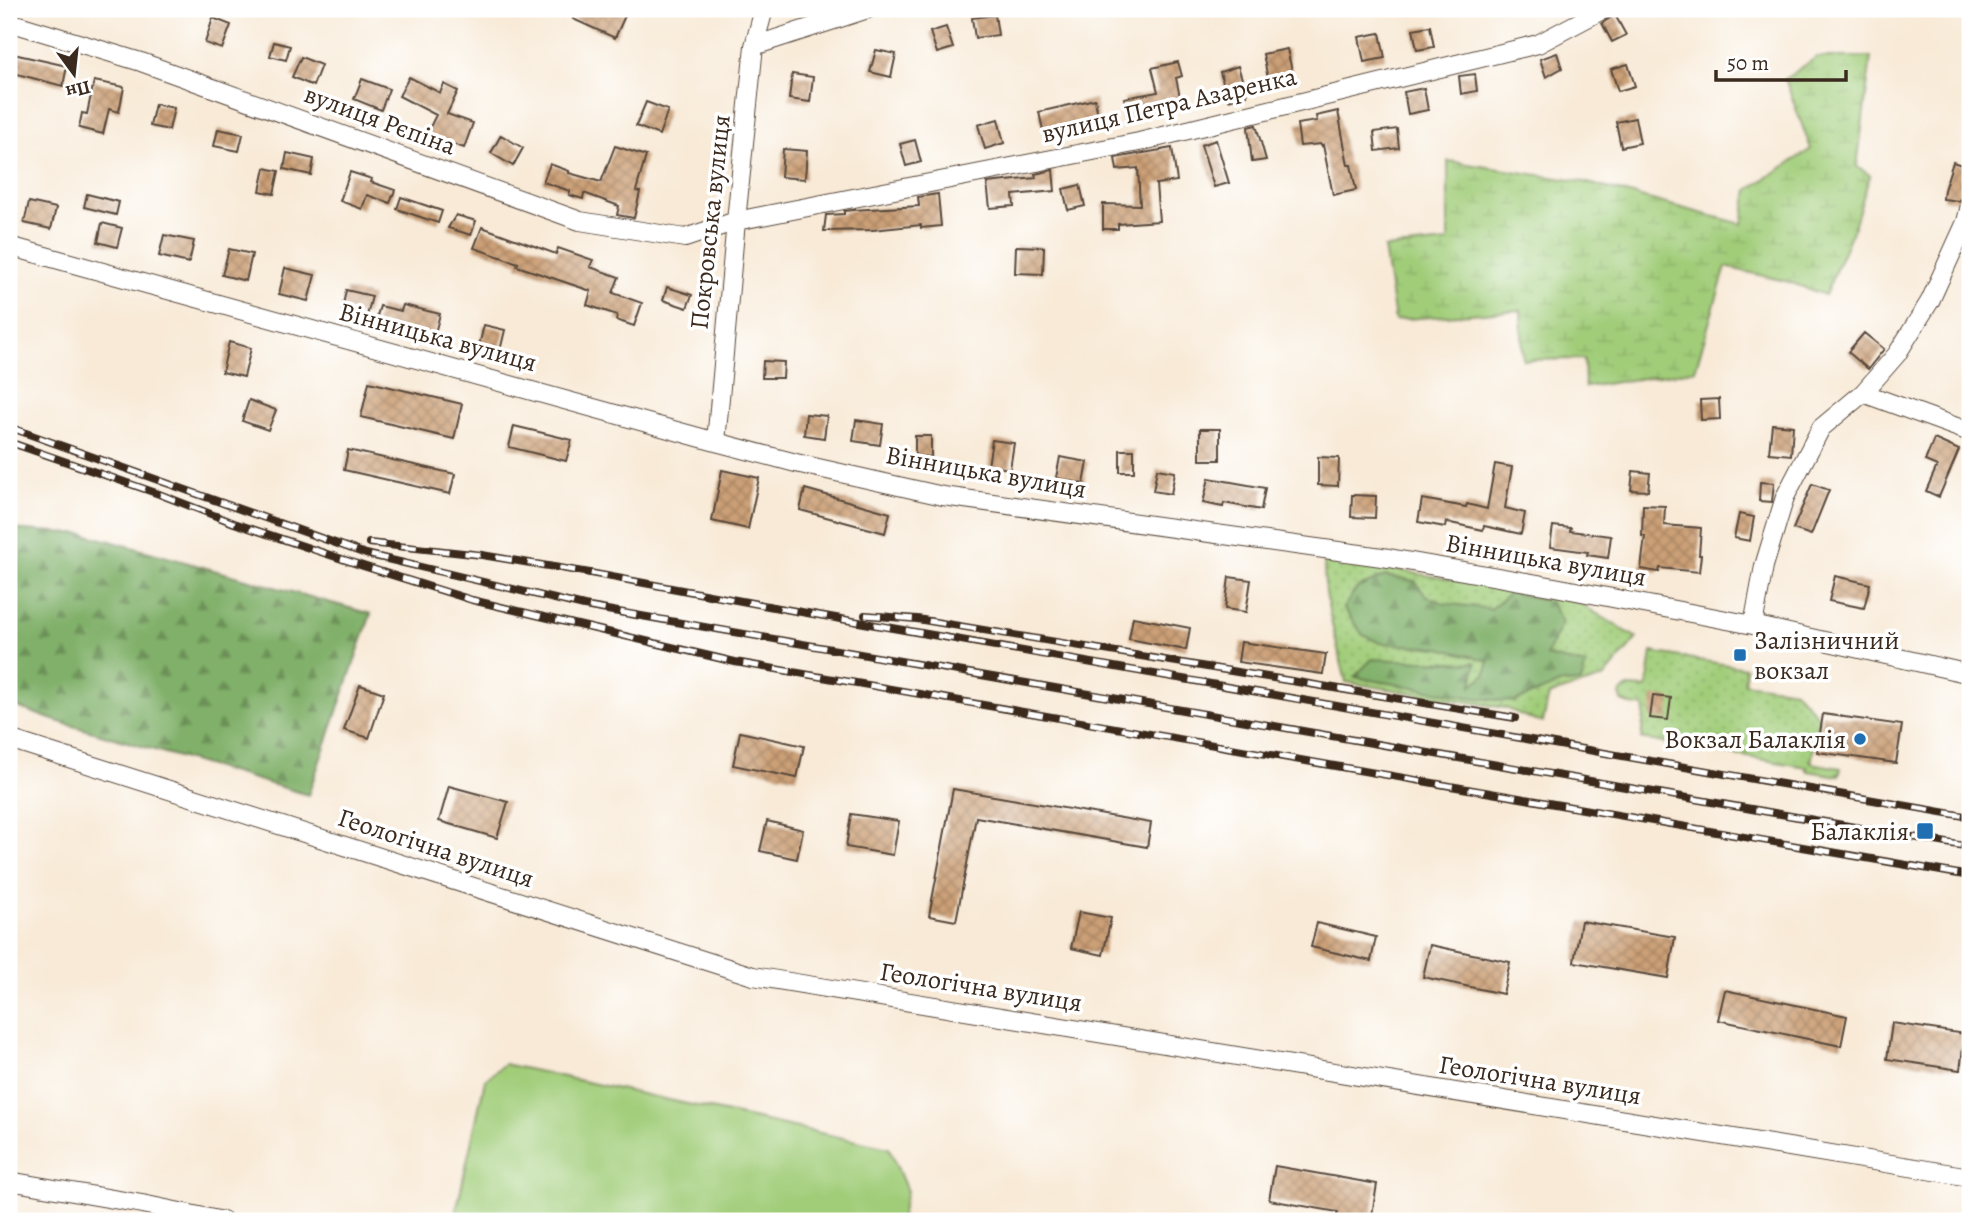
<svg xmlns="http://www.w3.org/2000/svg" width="1979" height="1230" viewBox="0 0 1979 1230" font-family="Alegreya,serif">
  <defs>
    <pattern id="grass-dots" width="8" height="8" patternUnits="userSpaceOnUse" patternTransform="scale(1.75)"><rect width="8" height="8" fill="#a1cd79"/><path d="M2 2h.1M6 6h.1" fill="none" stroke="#8cb068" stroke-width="1.8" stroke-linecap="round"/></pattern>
    <pattern id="forest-firs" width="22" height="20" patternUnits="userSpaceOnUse" patternTransform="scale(1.75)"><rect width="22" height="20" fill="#80b069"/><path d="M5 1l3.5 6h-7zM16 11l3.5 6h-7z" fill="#6a8f56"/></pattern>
    <pattern id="wetland-marsh" width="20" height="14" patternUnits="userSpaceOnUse" patternTransform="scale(1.75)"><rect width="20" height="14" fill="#a1cd79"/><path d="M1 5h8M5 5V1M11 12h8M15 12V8" fill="none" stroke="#8cb068"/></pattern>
    <pattern id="building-cross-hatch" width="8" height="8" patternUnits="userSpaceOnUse" patternTransform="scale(1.75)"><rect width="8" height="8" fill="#cca077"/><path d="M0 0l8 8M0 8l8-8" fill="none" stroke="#a78361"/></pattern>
  </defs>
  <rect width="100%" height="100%" fill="#fff"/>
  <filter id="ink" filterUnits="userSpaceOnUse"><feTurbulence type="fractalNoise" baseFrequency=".0143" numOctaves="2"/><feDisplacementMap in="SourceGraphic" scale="14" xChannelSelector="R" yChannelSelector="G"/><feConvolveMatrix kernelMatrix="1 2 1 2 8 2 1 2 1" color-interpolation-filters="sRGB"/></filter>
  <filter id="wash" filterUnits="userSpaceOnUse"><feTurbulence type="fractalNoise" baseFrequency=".00686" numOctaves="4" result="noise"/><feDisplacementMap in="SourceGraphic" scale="28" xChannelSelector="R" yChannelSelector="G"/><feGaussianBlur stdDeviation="1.57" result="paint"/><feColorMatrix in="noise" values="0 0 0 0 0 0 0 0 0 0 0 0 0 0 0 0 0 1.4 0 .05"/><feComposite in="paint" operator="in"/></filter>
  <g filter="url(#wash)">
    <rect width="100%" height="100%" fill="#f8ead7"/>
    <path fill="url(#grass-dots)" stroke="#6e7c4c" stroke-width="2" d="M1325 558 1574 600 1637 638 1604 678 1549 695 1543 722 1535 721 1506 708 1346 682C1339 650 1320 590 1325 558Z
      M1652 652 1746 668 1744 683 1795 690 1819 718 1811 763 1841 768 1839 776 1807 771V767L1641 739 1645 707 1631 705 1622 701 1620 694 1628 687 1647 688Z"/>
    <path fill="url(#forest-firs)" stroke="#5e6d44" stroke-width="2" d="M9 529 85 534 371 614 308 795 56 721 9 704Z
      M1385 576 1415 581 1425 595 1443 603 1491 609 1510 592 1550 602 1562 622 1546 656 1586 665 1581 682 1562 683 1514 702 1469 697 1354 677 1372 659 1476 663 1472 685 1485 675 1489 661 1440 648 1380 643 1363 635 1343 608 1357 588Z"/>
    <path fill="url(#wetland-marsh)" stroke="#6e7c4c" stroke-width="2" d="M1817 57H1871L1857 167 1870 175 1853 230 1825 295 1789 282 1726 267 1695 370 1585 387 1584 359 1523 360 1521 310 1395 320 1384 248 1448 242V161L1584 182 1742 224 1748 190 1811 149 1785 79Z"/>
    <path fill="#a1cd79" stroke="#6e7c4c" stroke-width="2" d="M504 1064 889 1148 907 1191 900 1221H454L485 1080Z"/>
    <g id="blocks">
      <path fill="url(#building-cross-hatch)" d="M577 9H628L615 38 573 19Z
        M995 15 998 35 975 38 972 18Z
        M1615 15 1626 35 1612 42 1602 23Z
        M213 18 231 25 222 49 205 43Z
        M1430 26 1434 47 1417 50 1413 29Z
        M946 27 953 48 937 53 930 32Z
        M1380 33 1385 58 1364 62 1359 37Z
        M274 42 290 46 286 60 270 56Z
        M1287 49 1294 79 1269 84 1263 54Z
        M876 50 896 54 891 77 870 72Z
        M9 53 67 66 63 86 9 72Z
        M1557 53 1562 68 1546 77 1540 59Z
        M301 57 321 65 313 86 292 77Z
        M1178 62 1182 76 1176 78 1182 107 1127 117 1124 98 1158 92 1152 68Z
        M1628 64 1635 86 1618 91 1611 69Z
        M1238 66 1247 95 1228 100 1220 72Z
        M792 74 813 77 810 102 789 99Z
        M1475 74 1477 91 1461 94 1459 76Z
        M409 77 440 93 444 84 458 91 447 114 473 123 464 148 439 139 438 141 426 135 436 115 399 96Z
        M362 79 389 89 381 110 354 99Z
        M94 81 124 87 119 112 109 109 103 134 79 128 82 113 87 114Z
        M1424 88 1428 110 1408 114 1404 92Z
        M1095 99 1099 123 1062 129 1063 131 1044 135 1039 112Z
        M646 102 668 110 659 135 636 126Z
        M155 104 174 108 169 130 150 126Z
        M1338 111 1348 165H1351L1356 190 1333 195 1323 145 1322 146 1321 144 1300 146 1297 124 1317 121 1316 116Z
        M1635 118 1640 143 1621 147 1616 122Z
        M998 119 1004 143 985 149 978 125Z
        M1256 125 1266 160 1252 162 1248 127Z
        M218 129 243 134 239 151 214 146Z
        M1397 129 1399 148 1376 151 1374 132Z
        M501 135 523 148 513 166 491 153Z
        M915 140 921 162 906 166 900 144Z
        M1216 140 1229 183 1214 187 1201 145Z
        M615 146 646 156 636 191 640 192 634 218 617 215 619 206 584 193 583 199 569 195 570 191 543 182 550 164 569 171V173L601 182Z
        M1172 148 1177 181 1156 184 1159 221 1118 224V229H1103V204L1140 205 1138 168 1117 170 1115 158Z
        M783 149 807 151 805 179 781 177Z
        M287 153 314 159 311 175 284 169Z
        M1953 162 1970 168 1966 195 1959 201 1943 199 1944 190Z
        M265 168 279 171 274 194 260 191Z
        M1053 170 1055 191 1013 195 1014 206 990 208 987 183 1036 178 1035 174Z
        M350 172 372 179 371 182 395 190 390 203 367 195 362 209 340 201Z
        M1080 185 1085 206 1068 210 1063 189Z
        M87 194 119 202 116 215 84 207Z
        M938 194 941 226 921 228V225L872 230 824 231 826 215 844 214V211L853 210 919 206 918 197Z
        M401 197 442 211 438 223 397 209Z
        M29 202 56 208 51 229 24 223Z
        M456 215 476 221 471 235 448 228Z
        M102 223 122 228 117 247 98 242Z
        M482 227 556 254 558 248 593 260 590 267 619 277 613 293 642 303 634 326 616 320 617 315 587 305 591 291 517 266 518 263 474 248Z
        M164 235 194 241 189 263 159 256Z
        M1016 246 1044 247 1043 274 1015 273Z
        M229 249 252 254 246 281 222 275Z
        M285 268 315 275 308 301 279 294Z
        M667 287 692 295 687 308 663 300Z
        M346 290 372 296 367 316 342 310Z
        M403 305 440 314 434 337 375 323 380 306 401 311Z
        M484 325 505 330 499 355 478 350Z
        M1864 333 1884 349 1868 369 1848 352Z
        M229 342 251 348 244 377 222 372Z
        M763 361 784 362 783 378H762Z
        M369 382 462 404 454 439 361 417Z
        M1719 399 1720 419 1701 420 1700 400Z
        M249 400 276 410 268 430 242 421Z
        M806 414 827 416 824 438 804 435Z
        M856 420 883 424 880 445 853 441Z
        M1772 424 1793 426 1791 455 1769 453Z
        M514 426 572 440 566 461 509 447Z
        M1200 429H1220V460H1200Z
        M915 436H931V457L915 456Z
        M1934 439 1959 450 1939 497 1926 491 1937 466 1925 461Z
        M992 440 1014 443 1010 469 988 466Z
        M348 450 455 474 450 494 344 470Z
        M1120 450H1134V472H1120Z
        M1060 457 1088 462 1084 484 1056 478Z
        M1318 457 1339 458 1338 486 1318 485Z
        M1495 464 1512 467 1505 508 1525 513 1521 534 1484 526 1483 530 1446 522 1445 527 1418 522 1422 499 1466 507 1467 504 1487 509Z
        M1157 469 1175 472 1171 494 1153 491Z
        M722 470 759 478 748 529 712 521Z
        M1633 471 1650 473 1648 491 1631 490Z
        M1209 478 1265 488 1261 510 1224 503 1223 507 1203 503Z
        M1760 482 1774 483 1772 502 1759 501Z
        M1812 484 1829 490 1811 535 1793 529Z
        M805 489 890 513 885 533 800 510Z
        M1352 495 1376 496 1375 518 1351 517Z
        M1643 505 1665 506 1664 525 1701 528 1699 555H1701L1699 572 1660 568 1659 572 1641 569 1645 536H1642Z
        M1739 514 1754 517 1750 541 1734 538Z
        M1553 526 1571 528 1570 531 1611 536 1608 558 1587 555 1588 552 1550 547Z
        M1835 576 1870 584 1864 608 1829 601Z
        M1229 577 1251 580 1246 612 1225 609Z
        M1133 617 1190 628 1186 650 1129 639Z
        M1241 642 1326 654 1323 674 1238 662Z
        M360 685 384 693 369 738 344 730Z
        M1653 696 1671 698 1668 720 1650 718Z
        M1823 714 1902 725 1896 763 1817 752Z
        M740 732 804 746 797 778 733 765Z
        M449 786 508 802 497 838 439 821Z
        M953 789 1151 823 1147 847 976 817 956 921 929 916Z
        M851 814 899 821 893 855 846 847Z
        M767 821 803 830 797 859 760 851Z
        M1079 912 1111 918 1103 955 1071 948Z
        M1581 921 1675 937 1668 978 1574 962Z
        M1317 923 1376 937 1371 961 1311 947Z
        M1430 945 1510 962 1503 994 1423 977Z
        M1725 990 1847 1016 1841 1046 1718 1020Z
        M1892 1023 1965 1034 1960 1070 1887 1059Z
        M1275 1166 1377 1184 1371 1221H1336L1338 1212 1269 1200Z"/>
    </g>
  </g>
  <g filter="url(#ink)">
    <use href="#blocks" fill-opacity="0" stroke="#57473a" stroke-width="2"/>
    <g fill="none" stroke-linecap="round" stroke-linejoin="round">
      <g stroke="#57473a" stroke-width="20">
        <path id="minor" d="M9 22 141 62 580 221 685 238 736 221 1139 142 1538 44 1604 9
          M754 46 868 9
          M9 246 716 442 796 463 943 496 1389 558 1555 587 1753 625 1970 674
          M1863 393 1970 432
          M716 442 736 221 754 46 764 9
          M1753 625 1764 566 1785 497 1821 428 1863 393 1897 354 1930 301 1966 222 1970 205
          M9 739 753 976 1970 1177
          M9 1181 142 1204 223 1221"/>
      </g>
      <use href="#minor" stroke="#fff" stroke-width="18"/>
      <g stroke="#3b2a1e" stroke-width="8">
        <path id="rail" d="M9 427 366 554 584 606 1970 847
          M9 442 159 494 234 523 363 566 472 600 735 662 1970 876
          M369 543 482 555 590 573 790 610 1970 817
          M865 615 917 619 1515 718"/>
      </g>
      <use href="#rail" stroke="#fff" stroke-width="5" stroke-dasharray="16" stroke-linecap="butt"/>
    </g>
  </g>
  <g fill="#1f6fb2" stroke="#fff" stroke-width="2.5">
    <rect x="1733" y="648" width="14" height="14" rx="3.5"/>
    <circle cx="1860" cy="739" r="7"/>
    <rect x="1916" y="822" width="18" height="18" rx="3.5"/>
  </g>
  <g text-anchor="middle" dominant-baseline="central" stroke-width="7" stroke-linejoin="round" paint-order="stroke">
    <g font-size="26" fill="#3b2a1e" stroke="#fff">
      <text transform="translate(1169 105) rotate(-13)">вулиця Петра Азаренка</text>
      <text transform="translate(380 120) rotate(20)">вулиця Рєпіна</text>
      <text transform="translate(710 222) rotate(-84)">Покровська вулиця</text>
      <text transform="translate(438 337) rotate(15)">Вінницька вулиця</text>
      <text transform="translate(986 472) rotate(10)">Вінницька вулиця</text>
      <text transform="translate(1546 560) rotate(10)">Вінницька вулиця</text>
      <text transform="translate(436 848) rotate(18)">Геологічна вулиця</text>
      <text transform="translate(981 987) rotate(9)">Геологічна вулиця</text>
      <text transform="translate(1540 1080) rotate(9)">Геологічна вулиця</text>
    </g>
    <g font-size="26" fill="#3b2a1e" stroke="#fff" text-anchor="end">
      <text x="1754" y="640" text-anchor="start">Залізничний<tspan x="1754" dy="30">вокзал</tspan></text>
      <text x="1846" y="739">Вокзал Балаклія</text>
      <text x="1909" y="831">Балаклія</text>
    </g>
  </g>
  <rect width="1979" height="1230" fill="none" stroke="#fff" stroke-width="35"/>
  <g transform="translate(74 74) rotate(165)" stroke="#ffffff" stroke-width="5" paint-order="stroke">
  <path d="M0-5L12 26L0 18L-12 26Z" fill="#3b2a1e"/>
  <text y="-10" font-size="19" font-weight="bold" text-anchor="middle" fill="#3b2a1e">Пн</text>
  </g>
  <path d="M1716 70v10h130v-10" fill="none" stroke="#3b2a1e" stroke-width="3.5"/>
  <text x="1727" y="70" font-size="21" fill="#3b2a1e" stroke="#ffffff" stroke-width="5" paint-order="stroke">50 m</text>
</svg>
